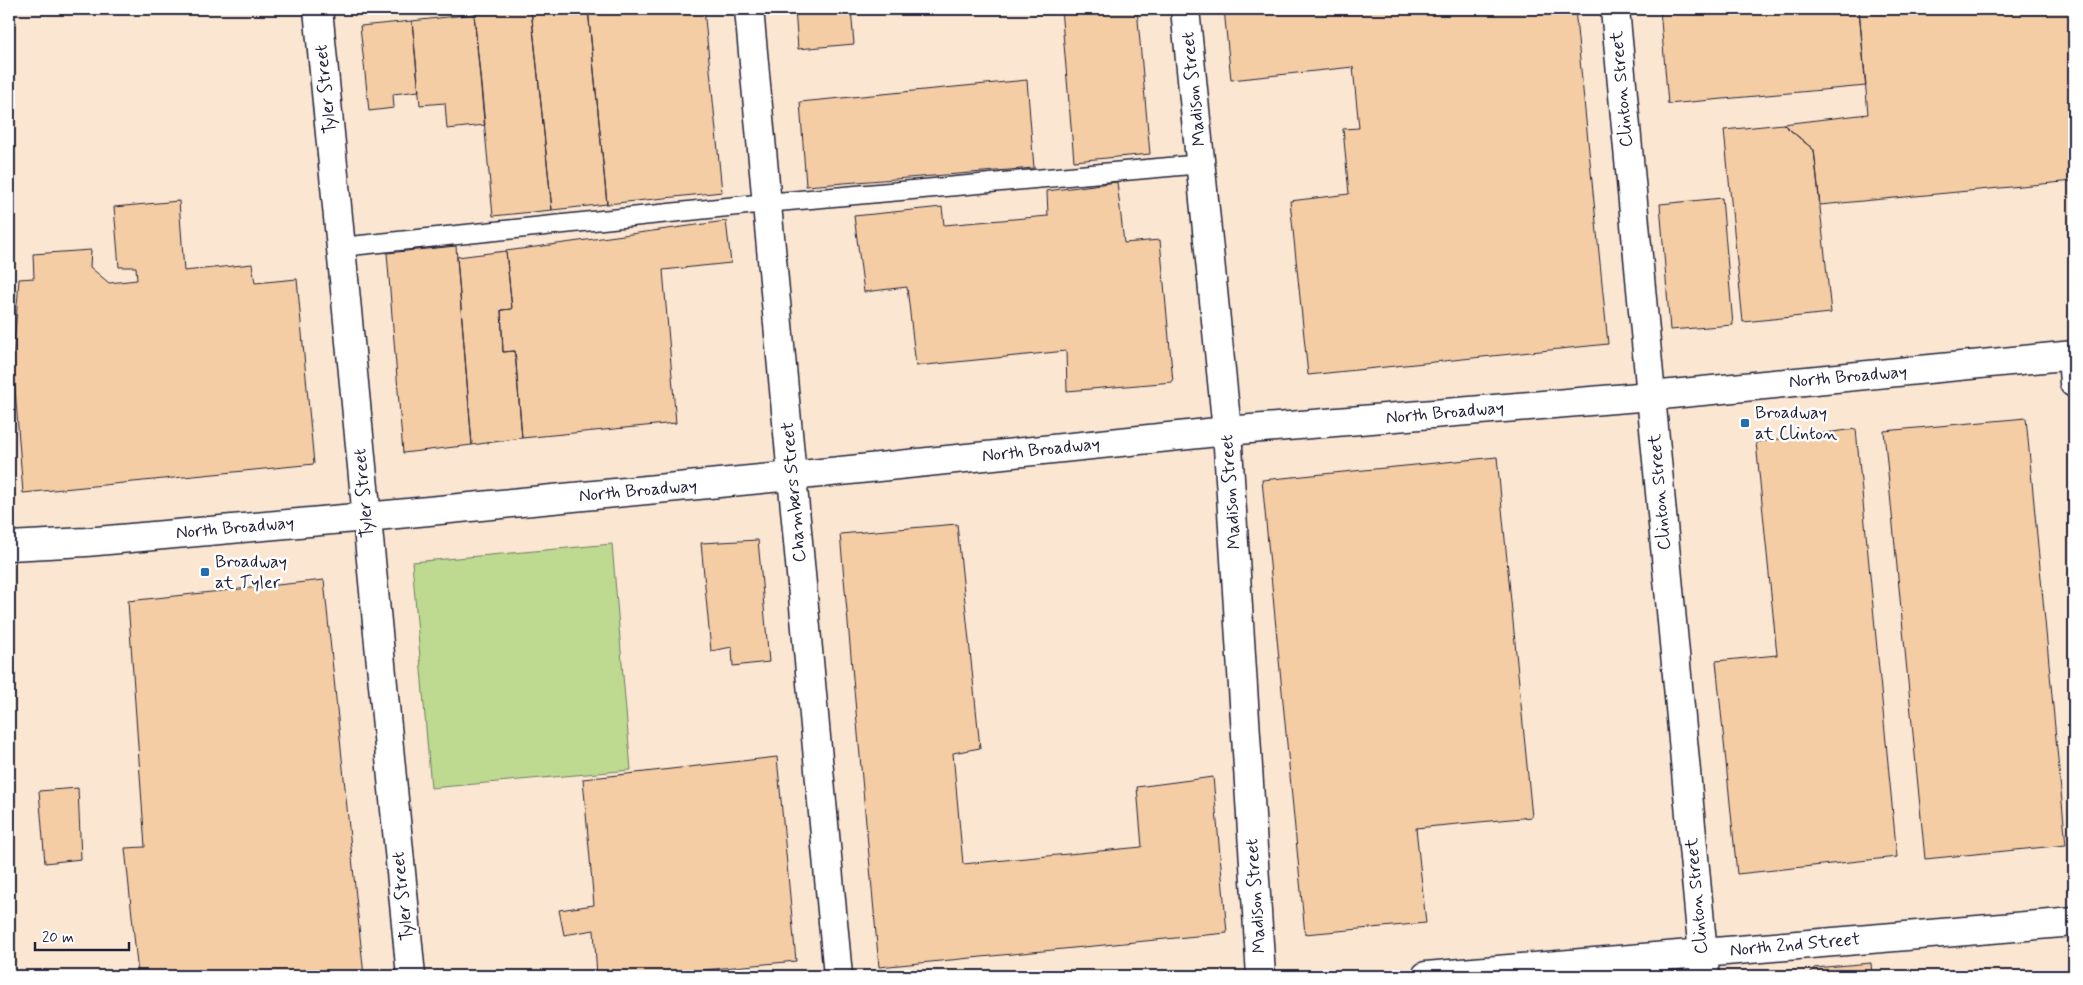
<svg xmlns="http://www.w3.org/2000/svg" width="2083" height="985" viewBox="0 0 2083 985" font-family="Mynerve,sans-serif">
  <rect width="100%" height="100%" fill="#fcf0e4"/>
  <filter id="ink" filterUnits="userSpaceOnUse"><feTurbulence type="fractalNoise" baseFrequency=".02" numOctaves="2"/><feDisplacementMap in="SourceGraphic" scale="10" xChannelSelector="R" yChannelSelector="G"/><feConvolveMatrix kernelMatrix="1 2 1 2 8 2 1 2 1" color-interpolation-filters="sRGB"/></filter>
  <g filter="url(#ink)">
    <path fill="#fae6d1" d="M9 9H2074V976H9Z"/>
    <path fill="#bed990" stroke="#707e66" d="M612 544 631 770 431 788 412 562Z"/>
    <path fill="#f5cda4" stroke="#22223b" d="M531 9 552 210 493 216 474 14Z
      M531 9H588L607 204 552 210Z
      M588 9H704L722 192 607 204Z
      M795 9H851L854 44 798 49Z
      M1061 9H1137L1150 154 1074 161Z
      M1224 9H1575L1608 344 1308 375 1290 201 1349 194 1343 129 1359 128 1353 67 1231 80Z
      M1660 9H1859L1866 86 1668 104Z
      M1859 9H2074V181L1820 205 1814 150 1783 124 1868 114Z
      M474 14 485 125 447 129 445 103 420 105 412 21Z
      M412 21 419 91 393 94 394 108 369 111 360 26Z
      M1027 80 1034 168 806 186 800 102Z
      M1783 124 1814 150 1831 313 1743 322 1724 130Z
      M1117 182 1124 243 1160 240 1173 382 1067 391 1066 351 916 366 907 287 864 292 854 216 942 207 944 225 1048 216 1047 191Z
      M1722 198 1733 325 1670 330 1660 204Z
      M179 201 184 271 252 264 255 283 297 279 314 464 23 493 13 362 19 279 34 278 33 254 91 250 90 267 109 283 137 280 136 267H119L114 207Z
      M726 221 731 263 663 270 676 423 522 438 515 351 503 352 501 310 512 309 506 251Z
      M456 246 472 445 403 453 387 253Z
      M506 251 512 309 501 310 503 352 515 351 522 438 472 445 457 257Z
      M2026 418 2066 845 1925 859 1884 431Z
      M1856 429 1897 857 1737 874 1716 661 1777 655 1756 442Z
      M1497 457 1532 817 1416 828 1426 923 1305 934 1262 480Z
      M957 524 980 748 953 753 963 864 1142 847 1137 787 1213 777 1227 933 879 967 840 534Z
      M758 540 769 662 733 666 732 647 711 651 701 543Z
      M324 580 364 976H162V974H138L125 848 145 847 128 601Z
      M777 757 796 961 642 976H597L594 930 564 935 559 910 594 905 583 779Z
      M78 788 81 859 45 863 39 791Z
      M1871 963 1872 976H1809L1814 968Z"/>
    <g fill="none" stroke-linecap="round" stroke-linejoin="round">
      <g stroke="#22223b" stroke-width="21">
        <path id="lane" d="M341 247 766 203 1202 164"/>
      </g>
      <g stroke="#22223b" stroke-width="31">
        <path id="street" d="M318 9 411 976
          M749 9 838 976
          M1185 9 1227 431 1261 976
          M1615 9 1705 976
          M2072 356 2074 383
          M1426 976 2074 922"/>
      </g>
      <g stroke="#22223b" stroke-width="31">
        <path id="secondary" d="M9 546 86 542 366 517 792 476 1227 431 1651 396 2074 355"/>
      </g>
      <use href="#lane" stroke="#fff" stroke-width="18"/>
      <use href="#street" stroke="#fff" stroke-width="28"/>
      <use href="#secondary" stroke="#fff" stroke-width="28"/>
    </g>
  </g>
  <g fill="#1f6fb2" stroke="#fff" stroke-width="2">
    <rect x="1740" y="418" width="10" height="10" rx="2.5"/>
    <rect x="200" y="567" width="10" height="10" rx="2.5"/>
  </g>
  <g text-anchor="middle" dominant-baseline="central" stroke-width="5" stroke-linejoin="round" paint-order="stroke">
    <g font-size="18" fill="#22223b" stroke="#fff">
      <text transform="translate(326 89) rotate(-96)">Tyler Street</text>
      <text transform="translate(1194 89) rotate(-96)">Madison Street</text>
      <text transform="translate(1622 89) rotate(-95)">Clinton Street</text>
      <text transform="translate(1848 377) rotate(-5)">North Broadway</text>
      <text transform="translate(1445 413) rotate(-5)">North Broadway</text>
      <text transform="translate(1041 450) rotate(-6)">North Broadway</text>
      <text transform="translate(638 491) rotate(-5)">North Broadway</text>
      <text transform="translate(794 492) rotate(-95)">Chambers Street</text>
      <text transform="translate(1231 492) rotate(-94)">Madison Street</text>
      <text transform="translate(1660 492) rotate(-95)">Clinton Street</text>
      <text transform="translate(364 493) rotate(-95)">Tyler Street</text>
      <text transform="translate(235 528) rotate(-5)">North Broadway</text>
      <text transform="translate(403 896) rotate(-96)">Tyler Street</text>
      <text transform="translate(1256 896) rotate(-94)">Madison Street</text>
      <text transform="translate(1697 896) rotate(-95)">Clinton Street</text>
      <text transform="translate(1795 945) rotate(-5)">North 2nd Street</text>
    </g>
    <g font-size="18" fill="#22223b" stroke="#fff" text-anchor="start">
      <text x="1755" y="413">Broadway<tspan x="1755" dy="21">at Clinton</tspan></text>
      <text x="215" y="562">Broadway<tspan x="215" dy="21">at Tyler</tspan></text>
    </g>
  </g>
  <rect width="2083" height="985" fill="none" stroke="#fff" stroke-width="30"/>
  <rect x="15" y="15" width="2053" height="955" fill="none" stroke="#22223b" stroke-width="2" filter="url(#ink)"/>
  <path d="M35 942v8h94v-8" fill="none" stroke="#22223b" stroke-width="2.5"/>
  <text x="42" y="942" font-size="15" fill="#22223b" stroke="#ffffff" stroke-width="4" paint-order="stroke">20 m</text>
</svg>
